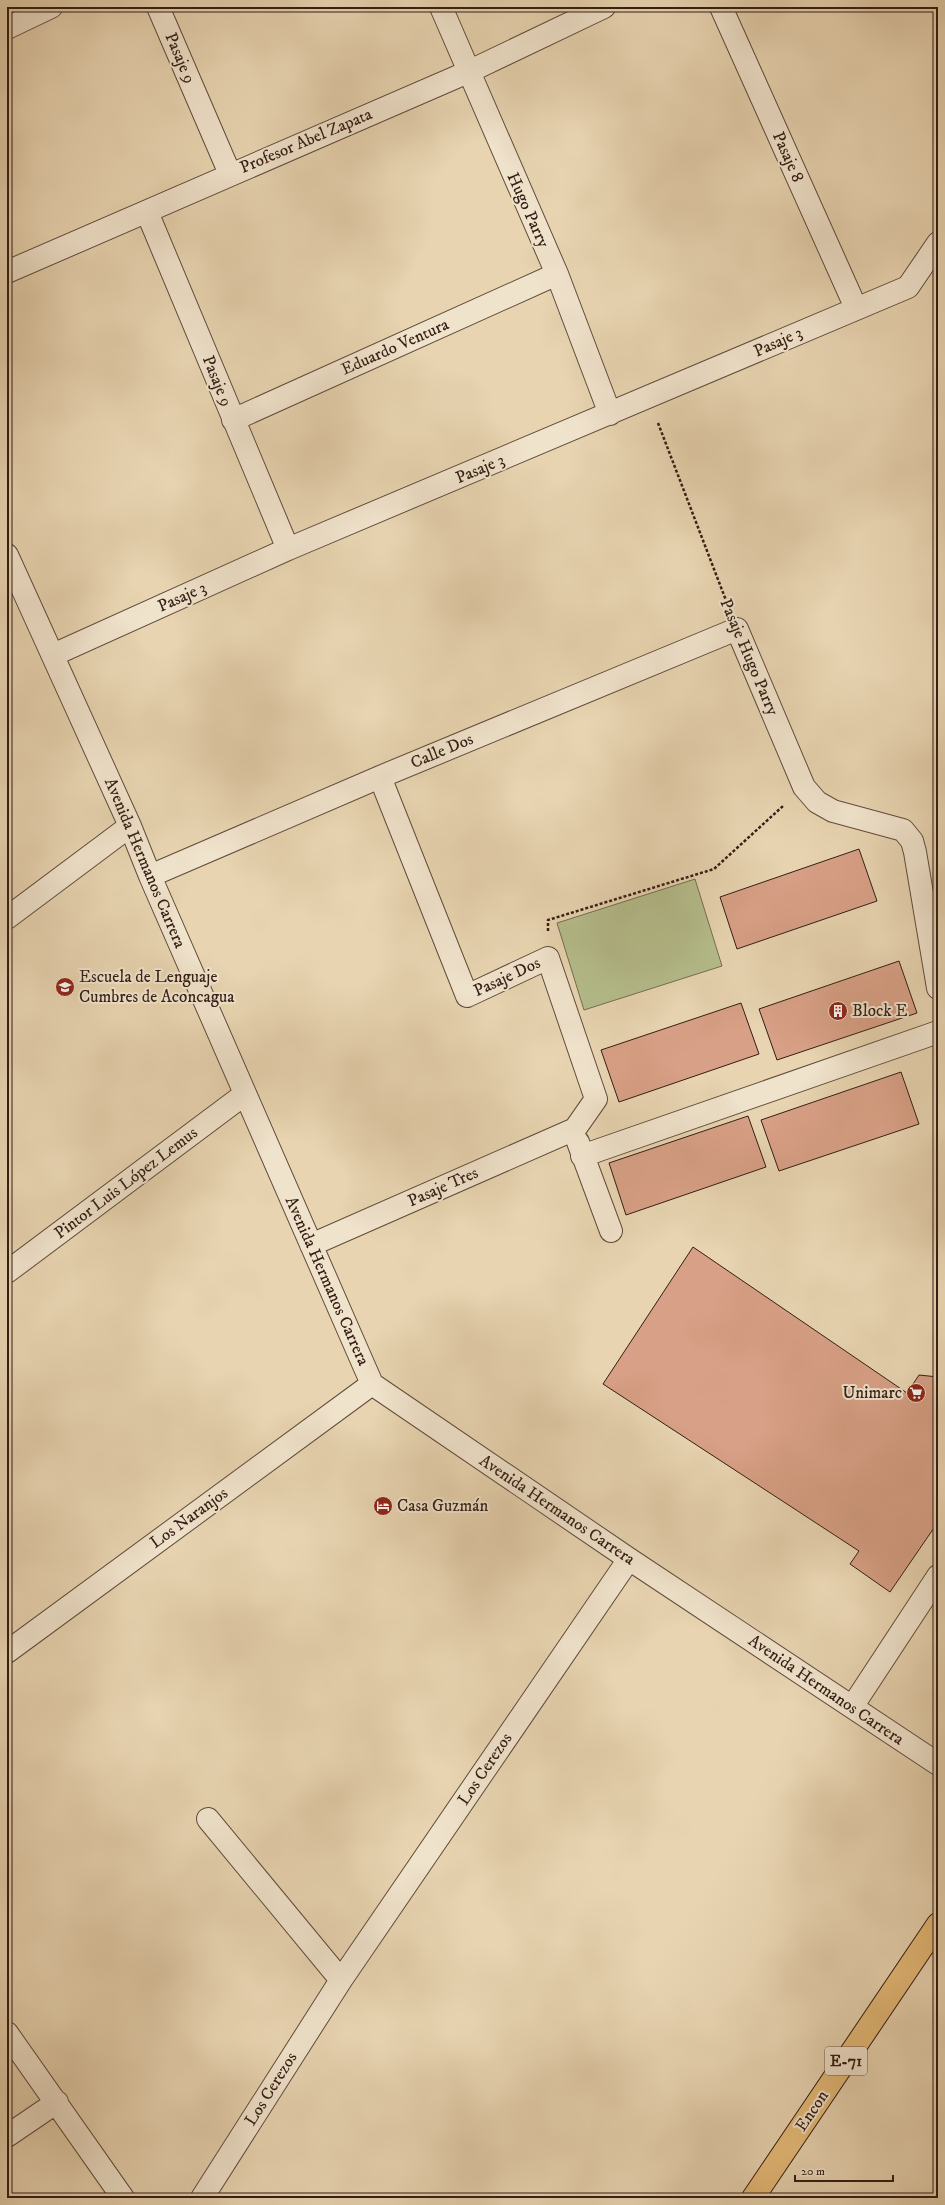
<svg xmlns="http://www.w3.org/2000/svg" width="945" height="2205" viewBox="0 0 945 2205" font-family="'IM FELL DW Pica',serif">
  <rect width="100%" height="100%" fill="#e8d4b1"/>
  <filter id="stains"><feTurbulence type="fractalNoise" baseFrequency=".005" numOctaves="4"/><feColorMatrix values="0 0 0 0 .2 0 0 0 0 .09 0 0 0 0 .02 0 0 0 .5 -.17"/></filter>
  <radialGradient id="worn" r=".72"><stop offset=".6" stop-color="#630" stop-opacity="0"/><stop offset="1" stop-color="#630" stop-opacity=".3"/></radialGradient>
  <path fill="#b5bd8c" stroke="#746d50" d="M695 879 722 966 584 1010 557 923Z"/>
  <path fill="#d8a086" stroke="#331d14" d="M859 849 877 901 737 949 720 897Z
    M899 961 917 1013 777 1060 759 1009Z
    M741 1003 759 1054 619 1102 601 1050Z
    M901 1072 919 1124 779 1171 761 1120Z
    M748 1116 766 1167 626 1215 609 1163Z
    M693 1247 907 1393 919 1375 938 1377V1522L890 1592 850 1564 859 1551 603 1384Z"/>
  <g fill="none" stroke-linecap="round" stroke-linejoin="round">
    <g stroke="#604b3b" stroke-width="24">
      <path id="minor" d="M158 7 230 174
        M441 7 557 274 610 414
        M721 7 856 308
        M7 28 51 7
        M147 212 288 549
        M7 272 468 72 604 7
        M233 420 557 274
        M7 555 130 826 150 876 372 1384 629 1559 938 1764
        M53 655 288 549 908 287 938 243
        M380 777 467 996 548 958 596 1099 575 1129
        M150 876 380 777 737 629 804 787 817 802 833 811 903 830 912 841 915 852 938 988
        M7 918 130 826
        M578 1142 611 1231
        M582 1156 938 1032
        M311 1245 575 1129
        M7 1272 245 1094
        M7 1652 372 1384
        M852 1707 938 1576
        M208 1819 341 1980
        M7 2033 123 2198
        M7 2136 57 2102
        M202 2198 341 1980 629 1559"/>
    </g>
    <g stroke="#331d14" stroke-width="24">
      <path id="major" d="M753 2198 938 1924"/>
    </g>
    <path stroke="#331d14" stroke-width="2.5" stroke-dasharray="3 2" stroke-linecap="butt" d="M658 423 727 603
      M548 931V920L714 869 783 806"/>
    <use href="#minor" stroke="#f0e3cc" stroke-width="22"/>
    <use href="#major" stroke="#e4ba78" stroke-width="22"/>
  </g>
  <defs>
    <g id="school-disc" transform="scale(1)"><circle r="9.5" fill="#8f2418" stroke="#f0e3cc"/><path d="M0-5L7-2L0 1L-7-2ZM-4 1L0 2.5L4 1V4Q0 6-4 4Z" fill="#fff"/></g>
    <g id="building-disc" transform="scale(1)"><circle r="9.5" fill="#8f2418" stroke="#f0e3cc"/><path d="M-4-6H4V6H1V3H-1V6H-4ZM-2.5-4.3h1.7v1.8h-1.7ZM.8-4.3h1.7v1.8H.8ZM-2.5-1h1.7V.8h-1.7ZM.8-1h1.7V.8H.8Z" fill="#fff"/></g>
    <g id="supermarket-disc" transform="scale(1)"><circle r="9.5" fill="#8f2418" stroke="#f0e3cc"/><path d="M-6-5.5h2.5l.6 2H6L4.5 2H-2.5L-4.4-4H-6ZM-1.5 3.2a1.3 1.3 0 1 0 .1 0ZM3 3.2a1.3 1.3 0 1 0 .1 0Z" fill="#fff"/></g>
    <g id="hotel-disc" transform="scale(1)"><circle r="9.5" fill="#8f2418" stroke="#f0e3cc"/><path d="M-6-4.5h1.5V1H6V5H4.5V3h-9V5H-6ZM-4 0a1.8 1.8 0 1 1 3.6 0ZM.5 0V-2.5h3Q6-2.5 6 0Z" fill="#fff"/></g>
  </defs>
  <g fill-rule="evenodd">
    <use href="#school-disc" x="65" y="987"/>
    <use href="#building-disc" x="838" y="1011"/>
    <use href="#supermarket-disc" x="916" y="1393"/>
    <use href="#hotel-disc" x="383" y="1506"/>
  </g>
  <g text-anchor="middle" dominant-baseline="central" stroke-width="4" stroke-linejoin="round" paint-order="stroke">
    <rect fill="#f0e3cc" stroke="#6c584b" stroke-width="1" x="825" y="2047" width="42" height="28" rx="3"/>
    <g font-size="16" font-weight="bold" fill="#331d14">
      <text x="846" y="2061">E-71</text>
    </g>
    <g font-size="17" fill="#331d14" stroke="#f0e3cc">
      <text transform="translate(180 58) rotate(67)">Pasaje 9</text>
      <text transform="translate(306 141) rotate(-23)">Profesor Abel Zapata</text>
      <text transform="translate(788 157) rotate(66)">Pasaje 8</text>
      <text transform="translate(528 210) rotate(66)">Hugo Parry</text>
      <text transform="translate(778 342) rotate(-24)">Pasaje 3</text>
      <text transform="translate(395 347) rotate(-24)">Eduardo Ventura</text>
      <text transform="translate(217 381) rotate(68)">Pasaje 9</text>
      <text transform="translate(480 469) rotate(-23)">Pasaje 3</text>
      <text transform="translate(182 597) rotate(-24)">Pasaje 3</text>
      <text transform="translate(749 657) rotate(67)">Pasaje Hugo Parry</text>
      <text transform="translate(442 751) rotate(-23)">Calle Dos</text>
      <text transform="translate(145 863) rotate(67)">Avenida Hermanos Carrera</text>
      <text transform="translate(507 977) rotate(-25)">Pasaje Dos</text>
      <text transform="translate(126 1183) rotate(-37)">Pintor Luis López Lemus</text>
      <text transform="translate(443 1187) rotate(-24)">Pasaje Tres</text>
      <text transform="translate(327 1281) rotate(66)">Avenida Hermanos Carrera</text>
      <text transform="translate(557 1510) rotate(34)">Avenida Hermanos Carrera</text>
      <text transform="translate(189 1518) rotate(-36)">Los Naranjos</text>
      <text transform="translate(826 1690) rotate(34)">Avenida Hermanos Carrera</text>
      <text transform="translate(485 1769) rotate(-56)">Los Cerezos</text>
      <text transform="translate(271 2089) rotate(-58)">Los Cerezos</text>
      <text transform="translate(812 2111) rotate(-56)">Encon</text>
    </g>
    <g font-size="17" fill="#331d14" stroke="#f0e3cc" text-anchor="start">
      <text x="79" y="977">Escuela de Lenguaje<tspan x="79" dy="20">Cumbres de Aconcagua</tspan></text>
      <text x="852" y="1011">Block E</text>
      <text x="902" y="1393" text-anchor="end">Unimarc</text>
      <text x="397" y="1506">Casa Guzmán</text>
    </g>
  </g>
  <rect width="945" height="2205" fill="none" stroke="#e8d4b1" stroke-width="24"/>
  <rect x="8" y="8" width="929" height="2189" fill="none" stroke="#331d14" stroke-width="2"/>
  <rect x="12" y="12" width="921" height="2181" fill="none" stroke="#331d14"/>
  <path d="M795 2175v6h98v-6" fill="none" stroke="#331d14" stroke-width="2"/>
  <text x="801" y="2175" font-size="12" fill="#331d14" stroke="#f0e3cc" stroke-width="3" paint-order="stroke">20 m</text>
  <rect width="100%" height="100%" filter="url(#stains)"/>
  <rect width="100%" height="100%" fill="url(#worn)"/>
</svg>
